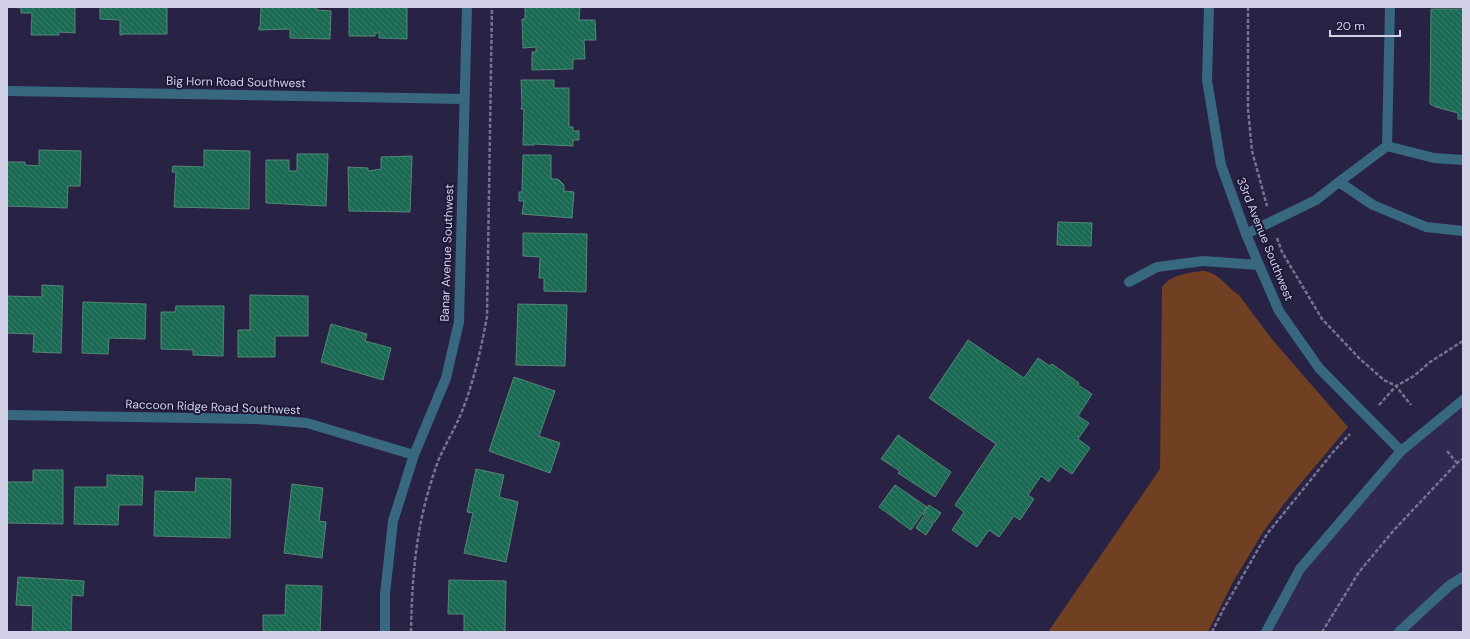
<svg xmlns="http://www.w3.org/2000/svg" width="1470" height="639" viewBox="0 0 1470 639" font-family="'DM Sans',sans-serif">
  <defs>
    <pattern id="building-back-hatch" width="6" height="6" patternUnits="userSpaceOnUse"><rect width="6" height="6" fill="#1b6a53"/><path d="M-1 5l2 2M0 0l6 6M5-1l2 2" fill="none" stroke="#3b7e6c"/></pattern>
  </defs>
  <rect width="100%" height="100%" fill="#282344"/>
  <path fill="#302951" d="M1463 400V632H1266L1300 569 1401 451Z"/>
  <path fill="#713f22" d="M1203 271C1219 272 1226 287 1239 295L1271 338 1348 427 1287 500 1263 532 1233 582 1208 632H1048L1160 469 1162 287C1172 274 1188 273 1203 271Z"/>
  <path fill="url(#building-back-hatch)" stroke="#558775" d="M8 7H75V33L59 32V35H31L32 13H21V8Z
    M100 7H167V34H124L120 35V20L100 19Z
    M261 7H317V10L331 11 330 39 290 38V29L259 30V27H260Z
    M349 7H407V39L379 38V33H375V36H349Z
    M525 7H580L579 20H595L596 40H584L585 59H573V69L532 70V52H536V47L523 48 522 19H525Z
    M1431 9H1463V119H1458V113L1436 107 1430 104Z
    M521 80H554V88H569V127H573V131H579V140H573V146L534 144V145H523L524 109H521L522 105Z
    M39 150 81 151 80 186H68L67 208 7 206V162H25V165L39 166Z
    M204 150 250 151 249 209 174 207 176 172H172L173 166 204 167Z
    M297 154H328L326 206 266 203V160H289V171H297Z
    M523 155H551V179H558L564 185V191L574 192 572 218 522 214 524 201H519V192H522Z
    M412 156 410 212 349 211 348 167 368 168V171L381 169V157Z
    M1058 222 1092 223 1091 246 1057 245Z
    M523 233 587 234 586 292 544 291V278H539L540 257 523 256Z
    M42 285 63 286 61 353 33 352 34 334 7 333V296L42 297Z
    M250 295 308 296V336H275V357H238V330H250Z
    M83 302 146 304 145 339 109 338 108 354 82 353Z
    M518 304 567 305 565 366 516 365Z
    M176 306H224L223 356 193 355V350L161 349V312H175Z
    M331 324 367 334 365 341 391 348 383 380 321 362Z
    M968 340 1024 378 1038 358 1050 366 1052 364 1079 383 1078 385 1092 394 1078 416 1089 423 1078 439 1090 448 1072 474 1060 466 1049 482 1041 476 1028 495 1034 499 1020 520 1014 516 999 537 989 530 977 547 952 530 964 512 955 505 996 444 929 398Z
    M514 377 555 391 539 436 560 443 550 473 489 451Z
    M898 435 951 472 935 497 898 473 900 471 881 459Z
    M476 469 504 475 499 497 518 502 506 562 464 553 473 513 467 512Z
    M33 470H63V524L7 523V482H33Z
    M107 475 143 476 142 505H119L118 525 74 524 75 487H107Z
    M196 478 231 479 230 538 154 536 155 491 195 492Z
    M292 484 323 488 319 521 326 522 322 558 284 553Z
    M895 485 927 507 911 530 879 507Z
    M929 505 941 513 934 523 923 515Z
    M923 517 933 524 926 535 916 528Z
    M18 577 84 581 83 596 72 595 71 632H32L33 606 16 605Z
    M449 580 506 581 505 632H464V614H448Z
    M286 585 322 586 320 632H263V615H285Z"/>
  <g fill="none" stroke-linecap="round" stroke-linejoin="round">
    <path stroke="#76738e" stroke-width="2.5" stroke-dasharray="4 2" stroke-linecap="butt" d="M1248 7V109L1252 151 1267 206
      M1277 238 1282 252 1322 319 1359 358 1384 380 1396 386 1414 376 1430 362 1463 341
      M1379 405 1396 386 1411 405
      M1447 451 1457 463
      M411 632C412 576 416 526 434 473 441 449 456 429 464 406 475 377 481 348 487 317L492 7
      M1212 632 1223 610 1267 534 1334 451 1350 434
      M1322 632 1359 572 1394 530 1457 463 1463 459"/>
    <path stroke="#37687f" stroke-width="10" d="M1390 7 1387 146 1434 158 1463 160
      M1339 182 1387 146
      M1246 234 1316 200 1339 182 1373 205 1426 227 1463 231
      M1129 282 1157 267 1203 261 1259 265
      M1399 632 1450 585 1463 577"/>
    <path stroke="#37687f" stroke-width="10" d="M7 91 465 99
      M7 415 257 419 307 423 414 455
      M385 632V594L393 521 414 455 446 378 459 322 467 7"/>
    <path stroke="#37687f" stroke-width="10" d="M1209 7 1207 80 1221 165 1246 234 1259 265 1279 311 1319 368 1401 451
      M1266 632 1300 569 1401 451 1463 400"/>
  </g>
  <g text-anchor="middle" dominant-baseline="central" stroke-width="4" stroke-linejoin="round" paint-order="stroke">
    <g font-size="12" fill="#d2d1e7" stroke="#1f1939">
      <text transform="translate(236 82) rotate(1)">Big Horn Road Southwest</text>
      <text transform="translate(1265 239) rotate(68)">33rd Avenue Southwest</text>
      <text transform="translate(447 253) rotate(-88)">Banar Avenue Southwest</text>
      <text transform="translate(213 407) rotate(2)">Raccoon Ridge Road Southwest</text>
    </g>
  </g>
  <rect width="1470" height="639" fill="none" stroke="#d2d1e7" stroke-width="16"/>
  <path d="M1330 30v6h70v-6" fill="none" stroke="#d2d1e7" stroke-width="2"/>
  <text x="1336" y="30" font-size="12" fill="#d2d1e7" stroke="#1f1939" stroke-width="3" paint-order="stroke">20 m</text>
</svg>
